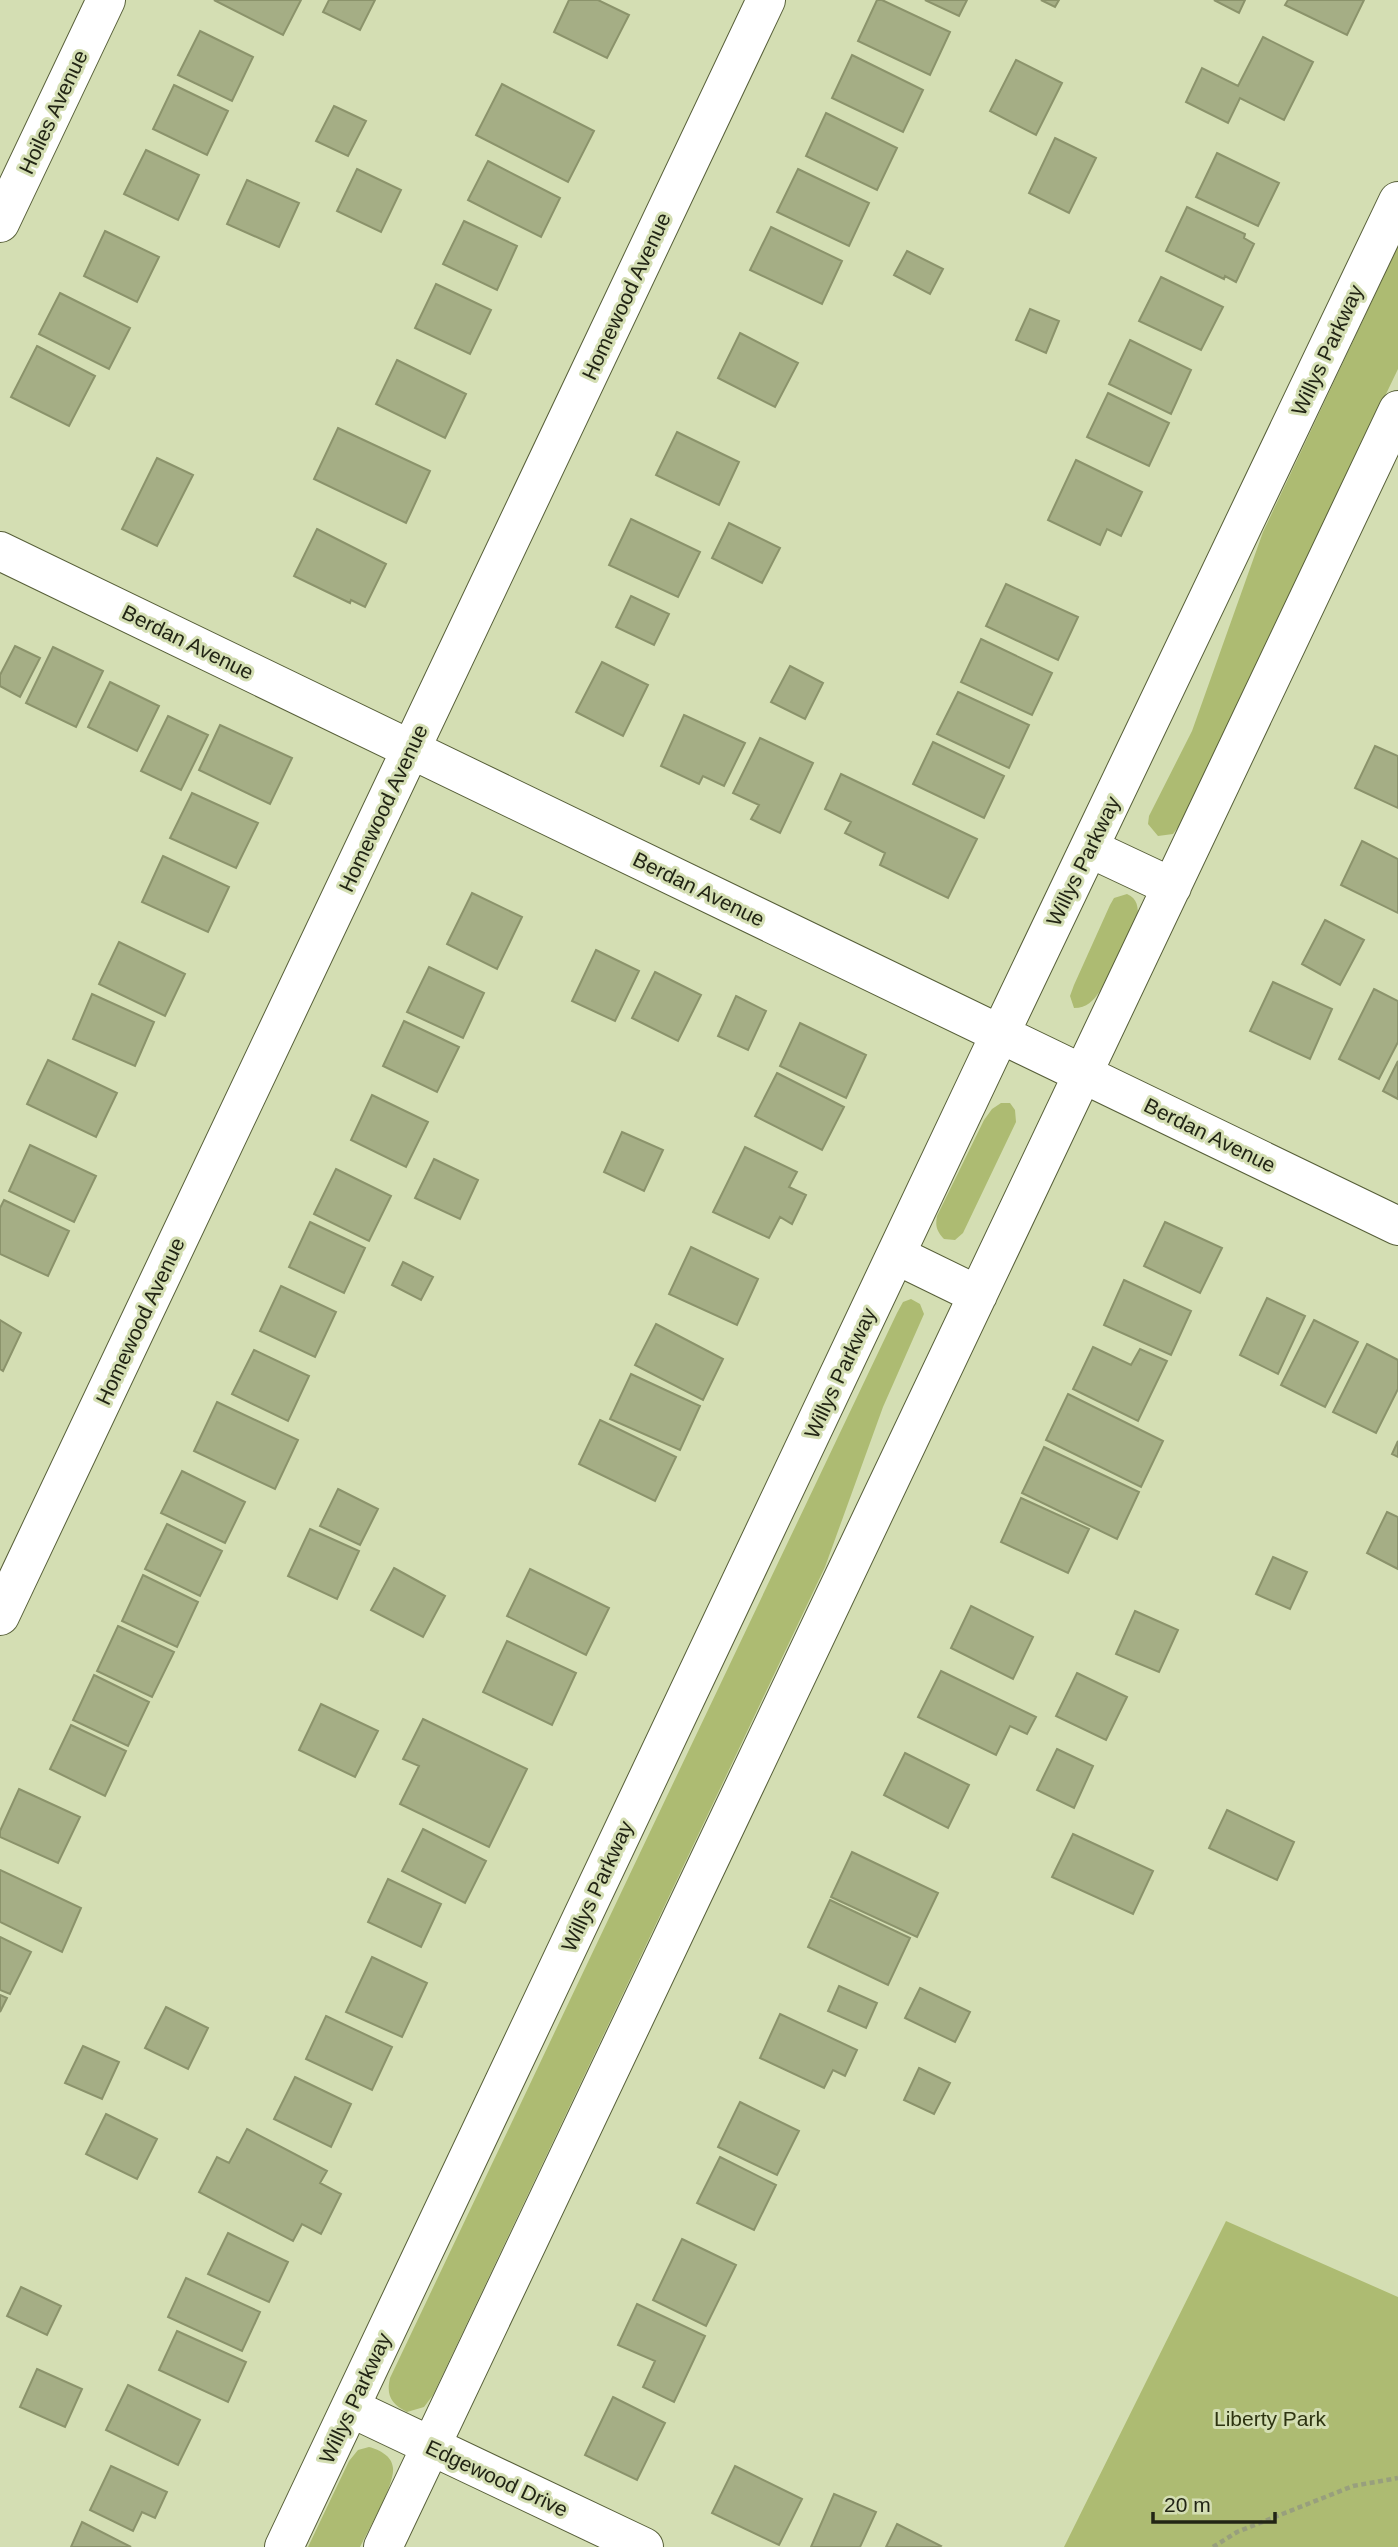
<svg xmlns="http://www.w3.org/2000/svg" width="1398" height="2547" viewBox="0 0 1398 2547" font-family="Arial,sans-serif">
  <rect width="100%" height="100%" fill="#d4deb3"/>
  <path fill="#adbb72" d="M1398 246V369L1179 826 1173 834 1158 836 1148 824 1149 816 1192 731 1263 532Z
    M1127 894C1138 899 1138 907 1138 918L1100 991C1093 1001 1087 1008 1074 1008L1070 996 1074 985 1110 905 1114 898Z
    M1001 1103H1010L1015 1110 1016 1122 963 1233 955 1240 944 1239C937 1231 935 1227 937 1216L984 1120 992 1109Z
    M911 1299 920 1304 924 1314 883 1407 825 1567 433 2395 424 2407 407 2412C391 2404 386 2395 390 2378L897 1313 903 1302Z
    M1226 2221 1398 2297V2547H1064Z
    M369 2447C380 2450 392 2456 393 2468 395 2484 368 2531 360 2547H308L349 2461 358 2450Z"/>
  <path fill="#a5ae85" stroke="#8b936b" stroke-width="2" d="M214 0H301L283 35Z
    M329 0H375L360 30 323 12Z
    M569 0H598L629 15 607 58 554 32Z
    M877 0H882L950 32 930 75 858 41Z
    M925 0H967L959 16Z
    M1041 0H1059L1055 7Z
    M1214 0H1245L1239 13Z
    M1288 0H1364L1347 35 1285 5Z
    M200 31 253 57 232 101 178 75Z
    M1263 37 1313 62 1284 120 1240 98 1228 123 1186 102 1202 68 1238 86Z
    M852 55 923 90 903 132 832 98Z
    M1016 60 1062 83 1036 135 990 111Z
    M502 84 594 131 568 182 476 135Z
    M174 85 228 111 207 155 153 129Z
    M334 106 366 121 348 156 316 141Z
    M826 113 897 148 877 190 806 156Z
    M1055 138 1096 158 1069 213 1029 193Z
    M146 150 199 175 178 220 124 194Z
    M1217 153 1279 183 1258 226 1196 197Z
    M488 161 560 198 541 237 468 200Z
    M357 169 401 190 381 232 337 211Z
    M798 169 869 203 849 246 777 212Z
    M247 180 299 203 279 247 227 224Z
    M1187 207 1245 234 1244 238 1254 244 1236 282 1225 276 1224 279 1166 251Z
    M464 221 517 246 497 290 443 264Z
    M771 227 842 261 822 304 750 270Z
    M105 231 159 257 137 302 84 276Z
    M907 251 943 269 930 294 894 275Z
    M1161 277 1223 307 1201 350 1139 321Z
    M436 284 491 310 470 354 415 328Z
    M60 293 130 328 109 369 39 334Z
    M1030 309 1059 321 1046 353 1016 340Z
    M740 333 798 363 775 407 718 378Z
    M1130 340 1191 370 1171 414 1109 384Z
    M37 346 95 376 69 426 11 397Z
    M397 360 466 394 445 438 376 404Z
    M1108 393 1169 423 1149 466 1087 437Z
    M338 428 430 471 406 523 314 479Z
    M677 432 739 462 719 505 656 475Z
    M157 458 193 475 157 546 122 529Z
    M1076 460 1142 492 1121 536 1107 529 1100 545 1048 520Z
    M631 519 700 552 678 597 609 565Z
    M729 523 780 548 762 583 712 558Z
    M317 529 386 564 365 607 351 600 350 603 294 576Z
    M1006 584 1078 617 1058 660 986 626Z
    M631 596 669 614 654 645 616 627Z
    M981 639 1052 673 1032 715 961 682Z
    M15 646 40 658 20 697 0 686V675Z
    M53 647 103 671 76 727 26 703Z
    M602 662 648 685 623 736 576 712Z
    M790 666 823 683 805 719 771 702Z
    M110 682 159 706 137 751 88 727Z
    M958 692 1029 725 1009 768 937 734Z
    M684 715 745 743 724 786 703 776 699 784 661 766Z
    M168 716 208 735 181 790 141 771Z
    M220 725 292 758 270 804 199 770Z
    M760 738 813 763 780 833 751 819 759 805 733 793Z
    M933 742 1004 776 984 818 913 784Z
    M1375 746 1398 756V808L1355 788Z
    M841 774 977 839 948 898 880 865 885 853 845 833 851 822 825 809Z
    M192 793 258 823 236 868 170 838Z
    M1362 841 1398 859V913L1341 885Z
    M163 856 229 887 208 932 142 902Z
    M472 893 522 917 497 969 447 944Z
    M1325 920 1364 940 1340 985 1302 964Z
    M119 942 185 974 165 1016 99 984Z
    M596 950 639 971 615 1021 572 1001Z
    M429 967 484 993 463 1038 407 1012Z
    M655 972 701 995 678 1041 632 1018Z
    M1273 982 1332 1009 1310 1059 1250 1031Z
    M1374 989 1398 1001V1042L1379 1079 1339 1059Z
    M92 994 154 1022 135 1066 73 1039Z
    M736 996 766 1011 748 1050 718 1036Z
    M404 1021 459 1047 437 1092 383 1066Z
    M800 1023 866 1055 846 1098 780 1066Z
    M48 1060 117 1093 96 1137 27 1104Z
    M1398 1061V1099L1383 1091Z
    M777 1073 844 1107 822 1150 755 1116Z
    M372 1095 428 1122 406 1167 351 1140Z
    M622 1132 663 1150 644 1191 604 1172Z
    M30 1145 96 1176 74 1222 9 1191Z
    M745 1147 797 1172 789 1187 806 1195 792 1224 780 1217 769 1238 713 1212Z
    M434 1159 478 1180 460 1219 415 1198Z
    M336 1169 391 1196 369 1241 314 1214Z
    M4 1200 69 1231 48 1276 0 1254V1208Z
    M310 1222 365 1248 344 1293 289 1267Z
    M1165 1222 1222 1248 1200 1293 1144 1266Z
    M691 1247 758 1279 737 1325 669 1294Z
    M403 1262 433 1277 421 1300 392 1285Z
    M1124 1280 1191 1311 1171 1355 1104 1325Z
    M281 1286 336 1312 315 1357 260 1331Z
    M1267 1298 1305 1316 1278 1374 1240 1355Z
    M0 1320 21 1333 3 1371 0 1369Z
    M1314 1320 1358 1342 1325 1407 1281 1385Z
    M656 1324 723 1359 703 1400 635 1365Z
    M1367 1344 1398 1360V1389L1376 1433 1333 1412Z
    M1093 1347 1131 1365 1140 1349 1167 1361 1138 1421 1073 1389Z
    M254 1350 309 1376 288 1421 232 1394Z
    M631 1374 700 1406 680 1450 610 1419Z
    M1068 1394 1163 1441 1141 1487 1046 1440Z
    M217 1402 298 1440 275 1489 194 1451Z
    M600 1420 676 1457 655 1501 579 1464Z
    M1398 1441V1457L1392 1454Z
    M1044 1447 1139 1492 1117 1539 1022 1493Z
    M182 1471 245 1502 225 1543 161 1513Z
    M338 1489 378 1509 360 1545 320 1526Z
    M1021 1498 1089 1529 1068 1573 1001 1542Z
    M1387 1512 1398 1517V1569L1367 1553Z
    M167 1524 222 1551 200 1596 145 1569Z
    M310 1529 359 1551 337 1599 288 1576Z
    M1273 1557 1307 1572 1290 1609 1256 1594Z
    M394 1568 445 1596 423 1637 371 1610Z
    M530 1569 609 1608 586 1655 507 1616Z
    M143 1575 198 1602 177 1647 122 1621Z
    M971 1606 1033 1637 1013 1679 951 1648Z
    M1135 1611 1178 1630 1159 1672 1116 1654Z
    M118 1626 174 1652 152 1697 97 1671Z
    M507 1641 576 1673 552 1725 483 1692Z
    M941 1671 1036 1717 1027 1734 1010 1726 996 1755 918 1717Z
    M1077 1673 1127 1697 1106 1740 1056 1716Z
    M94 1675 149 1702 128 1746 73 1720Z
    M321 1704 378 1731 355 1777 299 1750Z
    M423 1719 527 1769 489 1847 400 1804 419 1766 403 1759Z
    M71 1725 126 1751 105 1796 50 1769Z
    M1057 1749 1093 1766 1074 1808 1037 1790Z
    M905 1753 969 1785 948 1828 884 1795Z
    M19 1789 80 1817 58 1863 0 1837V1831Z
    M1227 1810 1294 1842 1277 1880 1209 1848Z
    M423 1829 486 1861 465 1903 402 1871Z
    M1073 1834 1153 1871 1133 1914 1052 1877Z
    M852 1852 938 1893 917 1937 831 1897Z
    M0 1870 81 1908 62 1952 0 1922Z
    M388 1879 441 1904 421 1947 368 1922Z
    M830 1900 910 1938 888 1985 808 1947Z
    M0 1937 31 1952 10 1994 0 1990Z
    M372 1957 427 1983 402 2037 346 2012Z
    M839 1986 877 2003 866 2028 828 2011Z
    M920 1988 970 2012 955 2042 905 2018Z
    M0 1995 7 1998 0 2012Z
    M166 2007 208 2028 188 2069 145 2048Z
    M780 2014 857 2050 845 2076 833 2070 824 2088 760 2058Z
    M326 2016 392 2047 372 2090 306 2059Z
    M83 2046 119 2062 102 2099 65 2083Z
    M919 2068 950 2083 934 2114 904 2100Z
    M295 2077 351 2104 331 2147 274 2119Z
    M740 2102 799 2131 777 2175 718 2147Z
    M106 2114 157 2139 137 2179 86 2154Z
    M247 2129 327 2171 320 2183 341 2194 321 2234 302 2224 293 2241 199 2192 217 2157 229 2163Z
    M720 2157 776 2185 754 2230 697 2203Z
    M228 2233 288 2262 269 2302 208 2274Z
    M682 2239 736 2265 706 2326 653 2300Z
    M186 2278 260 2312 242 2351 168 2317Z
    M21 2287 61 2306 47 2335 7 2316Z
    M637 2304 705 2336 674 2402 643 2387 655 2361 618 2345Z
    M177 2331 246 2362 228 2402 159 2370Z
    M37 2369 82 2389 65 2427 20 2407Z
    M128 2385 200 2420 178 2465 106 2430Z
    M613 2397 665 2423 637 2480 585 2455Z
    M111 2466 167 2492 155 2518 142 2512 133 2531 90 2510Z
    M735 2466 802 2499 779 2545 712 2513Z
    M834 2494 876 2512 860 2547H811Z
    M82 2522 131 2547H71Z
    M897 2524 941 2546 940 2547H886Z"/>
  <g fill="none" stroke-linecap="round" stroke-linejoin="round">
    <g stroke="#575f39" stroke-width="40">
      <path id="minor" d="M0 223 106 0
        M0 551 1000 1034
        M0 1616 766 0
        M351 2408 644 2547"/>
    </g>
    <g stroke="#575f39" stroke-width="40">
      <path id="major" d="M1089 848 1172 887
        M1000 1034 1398 1226
        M896 1255 978 1295
        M284 2547 1000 1034 1398 201
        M383 2547 1398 410"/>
    </g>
    <path stroke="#989f7d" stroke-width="4.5" stroke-dasharray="5 3.5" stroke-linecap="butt" d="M1213 2547 1237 2532 1353 2486 1398 2478"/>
    <use href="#minor" stroke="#fff" stroke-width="38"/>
    <use href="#major" stroke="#fff" stroke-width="38"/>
  </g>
  <g text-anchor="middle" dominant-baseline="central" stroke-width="6" stroke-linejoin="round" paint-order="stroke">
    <g font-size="21" fill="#222515" stroke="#d4deb3">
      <text transform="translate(53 112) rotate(-65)">Hoiles Avenue</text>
      <text transform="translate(626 296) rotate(-65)">Homewood Avenue</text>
      <text transform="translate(1327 350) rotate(-65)">Willys Parkway</text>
      <text transform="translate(188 642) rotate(26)">Berdan Avenue</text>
      <text transform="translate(383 808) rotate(-65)">Homewood Avenue</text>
      <text transform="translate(1083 861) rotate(-64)">Willys Parkway</text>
      <text transform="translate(699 889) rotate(26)">Berdan Avenue</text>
      <text transform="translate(1210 1135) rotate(26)">Berdan Avenue</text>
      <text transform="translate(140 1321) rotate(-65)">Homewood Avenue</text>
      <text transform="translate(840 1373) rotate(-65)">Willys Parkway</text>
      <text transform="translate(597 1886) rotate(-65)">Willys Parkway</text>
      <text transform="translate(355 2398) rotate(-65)">Willys Parkway</text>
      <text transform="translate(497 2478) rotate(25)">Edgewood Drive</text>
    </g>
    <g font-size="21" fill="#2e3411" stroke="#d4deb3">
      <text x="1270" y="2418">Liberty Park</text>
    </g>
  </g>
  <path d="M1153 2512v10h122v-10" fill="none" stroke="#222515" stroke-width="3.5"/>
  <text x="1164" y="2512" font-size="21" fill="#222515" stroke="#d4deb3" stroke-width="5" paint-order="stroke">20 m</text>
</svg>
